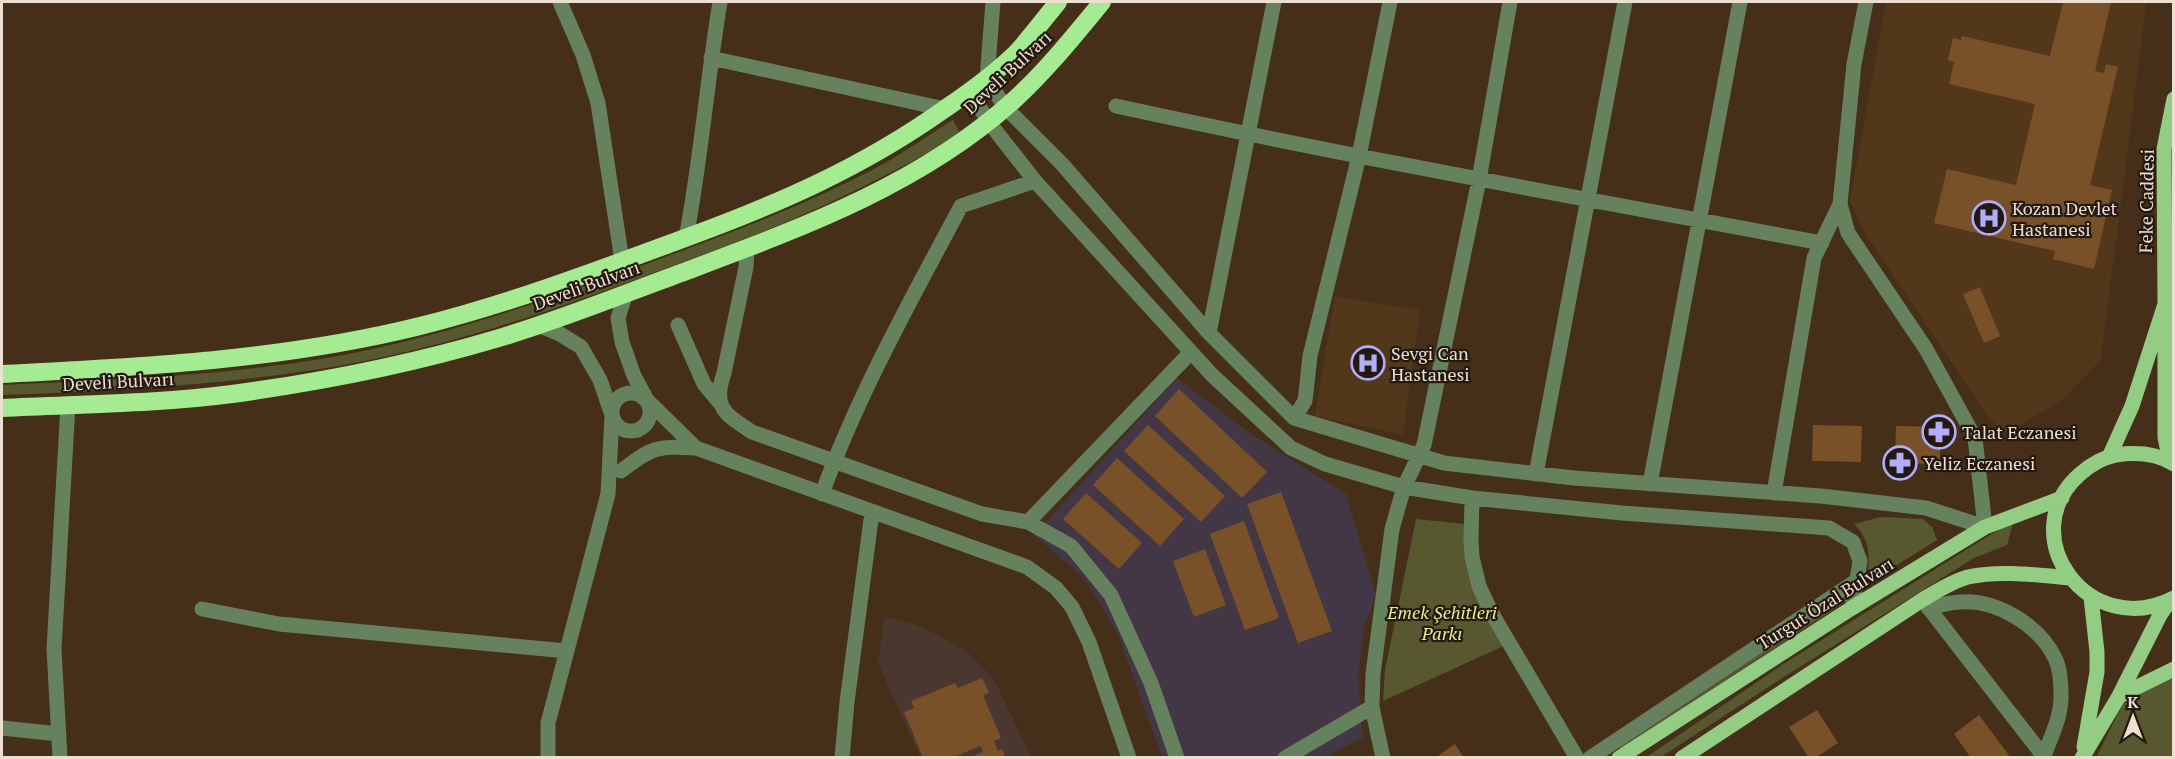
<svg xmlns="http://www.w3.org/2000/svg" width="2175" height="759" viewBox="0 0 2175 759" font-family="'PT Serif',serif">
  <rect width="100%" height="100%" fill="#452f18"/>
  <path fill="#433746" d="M1177 378 1248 432 1346 494 1376 595 1364 627 1358 675 1363 738 1324 757H1162L1118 634 1085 579 1034 535Z"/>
  <path fill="#53371a" d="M1886 2H2146L2101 360 2062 400 2007 432 1989 418 1866 235 1850 201Z
    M1335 296 1420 310 1403 435 1315 416Z"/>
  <path fill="#4a372f" d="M884 617 911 623 940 636 967 652 994 679 1031 757H920L878 663Z"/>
  <path fill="#57582f" d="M953 120 961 135C917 159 872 183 827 204 758 236 686 261 615 287 525 320 433 349 338 366 227 385 115 391 2 395V385C112 380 223 376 332 357 435 339 532 305 630 270 716 238 804 207 885 163 908 150 930 134 953 120Z
    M1881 517 1923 519 1932 527 1937 540 1868 583C1868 558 1873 543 1854 524Z
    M1416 519 1465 524 1469 562 1508 644 1383 701 1385 670Z
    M2014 520 2007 545 1974 558 1787 675 1661 757 1645 758 1785 663Z
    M1851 593V598L1620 749 1618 746Z
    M2173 674V757L2096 758 2124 701Z"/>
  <path fill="#795128" d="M2063 2H2111L2095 71 2104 73 2106 64 2118 67 2090 185 2112 190 2094 269 2053 259 2055 251 1934 223 1947 169 2016 185 2035 104 1949 84 1954 62 1948 60 1953 38 1961 40 1962 36 2050 56Z
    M1980 287 2000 336 1984 343 1963 294Z
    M1179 389 1267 472 1242 498 1155 416Z
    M1148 425 1225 496 1201 522 1124 451Z
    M1813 425 1862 426 1861 462 1812 461Z
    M1896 426 1940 427V464L1895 463Z
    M1117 458 1184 519 1160 546 1093 485Z
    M1281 492 1332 631 1298 643 1247 504Z
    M1086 493 1142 543 1119 569 1063 519Z
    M1244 521 1279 618 1245 630 1210 534Z
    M1205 549 1226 605 1194 617 1173 561Z
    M982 678 989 693 983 695 1001 738 994 741 998 751 1002 749 1006 758H968L983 752 980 746 952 758H923L904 712 914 708 911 701 955 683 958 688Z
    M1817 710 1838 743 1815 758H1809L1789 727Z
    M1979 715 2011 758H1971L1954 734Z
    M1455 744 1464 758H1435Z"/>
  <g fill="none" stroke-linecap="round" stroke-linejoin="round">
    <path stroke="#65815d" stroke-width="15" d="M560 2 583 55 598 103 622 261
      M993 2 987 79 1005 107 1062 164 1209 333 1294 418 1444 463 1574 478 1821 496 1926 508 1985 527 1975 438 1926 349 1848 233 1840 204 1854 64 1866 2
      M711 58 945 109
      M970 91 988 121 1035 181 1212 375 1291 448 1325 464 1404 487 1472 498 1622 513 1829 528 1853 542 1860 561 1852 608
      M1116 106C1350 157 1586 199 1822 243
      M686 238C701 160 707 80 720 2
      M747 248 746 267 724 373C712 408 725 414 752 432L982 514 1028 522 1191 352
      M538 325 560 334 581 347 600 380 612 415 608 494 548 723V758
      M678 325 704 384 719 402
      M1209 333 1274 2
      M612 412a19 19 0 1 1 38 0a19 19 0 1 1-38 0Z
      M1294 418 1305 401 1310 356 1359 156 1390 2
      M696 448 1027 567 1056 588 1072 607 1089 642 1129 758
      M621 471C653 447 655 446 696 448L647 400 634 376 622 342 618 318 626 293
      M1536 474 1625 2
      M1650 484 1740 2
      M1774 493 1814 258 1840 204
      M822 494C858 394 911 300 961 206L1035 181
      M1472 498 1471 541 1472 557 1479 586 1491 612 1577 758
      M1028 522 1071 546 1111 595 1151 683 1177 758
      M1924 602 2045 758
      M1928 608C1939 606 1950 602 1960 602 1996 599 2039 625 2055 658 2060 668 2061 683 2061 694 2062 716 2051 736 2044 756
      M202 609 279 624 567 651
      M2 728 59 734
      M60 758 54 649 68 405
      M842 758 847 702 872 512
      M1285 758 1372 707
      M1383 758 1372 707 1373 674 1392 529 1404 487 1424 445 1479 180 1510 2
      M1590 758 1856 581"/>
    <path stroke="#93cd83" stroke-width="15" d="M2165 304 2164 149 2174 99
      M2109 457 2132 406 2165 304V437L2170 462
      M2174 464C2156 453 2136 452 2116 455 2102 458 2090 465 2080 474 2011 535 2089 642 2174 598
      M2119 696 2174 669
      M2084 747 2097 672V652L2091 597
      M1619 758 1852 608 1985 527 2062 498
      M1682 758 1922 600C1936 592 1952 581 1968 577 2000 570 2037 575 2070 578
      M2082 758 2119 696 2160 615 2171 599"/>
    <path stroke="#a5eb91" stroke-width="18" d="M2 374C142 367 283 360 420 326 508 304 593 272 677 241 774 206 862 168 946 108 971 91 996 73 1018 51 1032 35 1045 18 1058 2
      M2 408C78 404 156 404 232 394 321 382 412 364 499 338 560 320 621 295 681 273 798 229 919 186 1013 101 1046 71 1074 36 1102 2"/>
  </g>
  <defs>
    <g id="hospital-ring" transform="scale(1.725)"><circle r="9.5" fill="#241910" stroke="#b1adfa" stroke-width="1.5"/><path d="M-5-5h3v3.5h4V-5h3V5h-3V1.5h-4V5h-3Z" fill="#b1adfa"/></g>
    <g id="pharmacy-ring" transform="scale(1.725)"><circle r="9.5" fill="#241910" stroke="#b1adfa" stroke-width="1.5"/><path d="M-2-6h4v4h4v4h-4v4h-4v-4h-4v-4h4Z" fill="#b1adfa"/></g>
  </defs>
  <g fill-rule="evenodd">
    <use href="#hospital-ring" x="1989" y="218"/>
    <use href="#hospital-ring" x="1368" y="363"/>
    <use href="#pharmacy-ring" x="1939" y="432"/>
    <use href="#pharmacy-ring" x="1900" y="463"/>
  </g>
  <g text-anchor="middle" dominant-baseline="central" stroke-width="4.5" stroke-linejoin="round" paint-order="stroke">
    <g font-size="18" fill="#ecded0" stroke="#241910">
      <text transform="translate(1007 72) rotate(-43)">Develi Bulvarı</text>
      <text transform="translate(2146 201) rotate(-89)">Feke Caddesi</text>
      <text transform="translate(586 285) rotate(-20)">Develi Bulvarı</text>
      <text transform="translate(118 381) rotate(-3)">Develi Bulvarı</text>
      <text transform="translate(1825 603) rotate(-32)">Turgut Özal Bulvarı</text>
    </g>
    <g font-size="18" fill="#ecded0" stroke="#241910" text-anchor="start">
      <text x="2012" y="208">Kozan Devlet<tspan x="2012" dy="21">Hastanesi</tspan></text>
      <text x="1391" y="353">Sevgi Can<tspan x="1391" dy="21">Hastanesi</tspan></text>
      <text x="1962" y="432">Talat Eczanesi</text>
      <text x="1923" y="463">Yeliz Eczanesi</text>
    </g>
    <g font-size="18" font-style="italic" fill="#e7ec96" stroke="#241910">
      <text x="1442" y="612">Emek Şehitleri<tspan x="1442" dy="21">Parkı</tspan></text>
    </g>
  </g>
  <rect width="2175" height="759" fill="none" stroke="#ecded0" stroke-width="6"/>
  <g transform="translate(2133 717)" stroke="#241910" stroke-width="4.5" paint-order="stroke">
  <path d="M0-4.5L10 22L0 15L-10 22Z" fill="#ecded0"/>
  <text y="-9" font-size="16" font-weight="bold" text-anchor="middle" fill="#ecded0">K</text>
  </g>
</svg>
